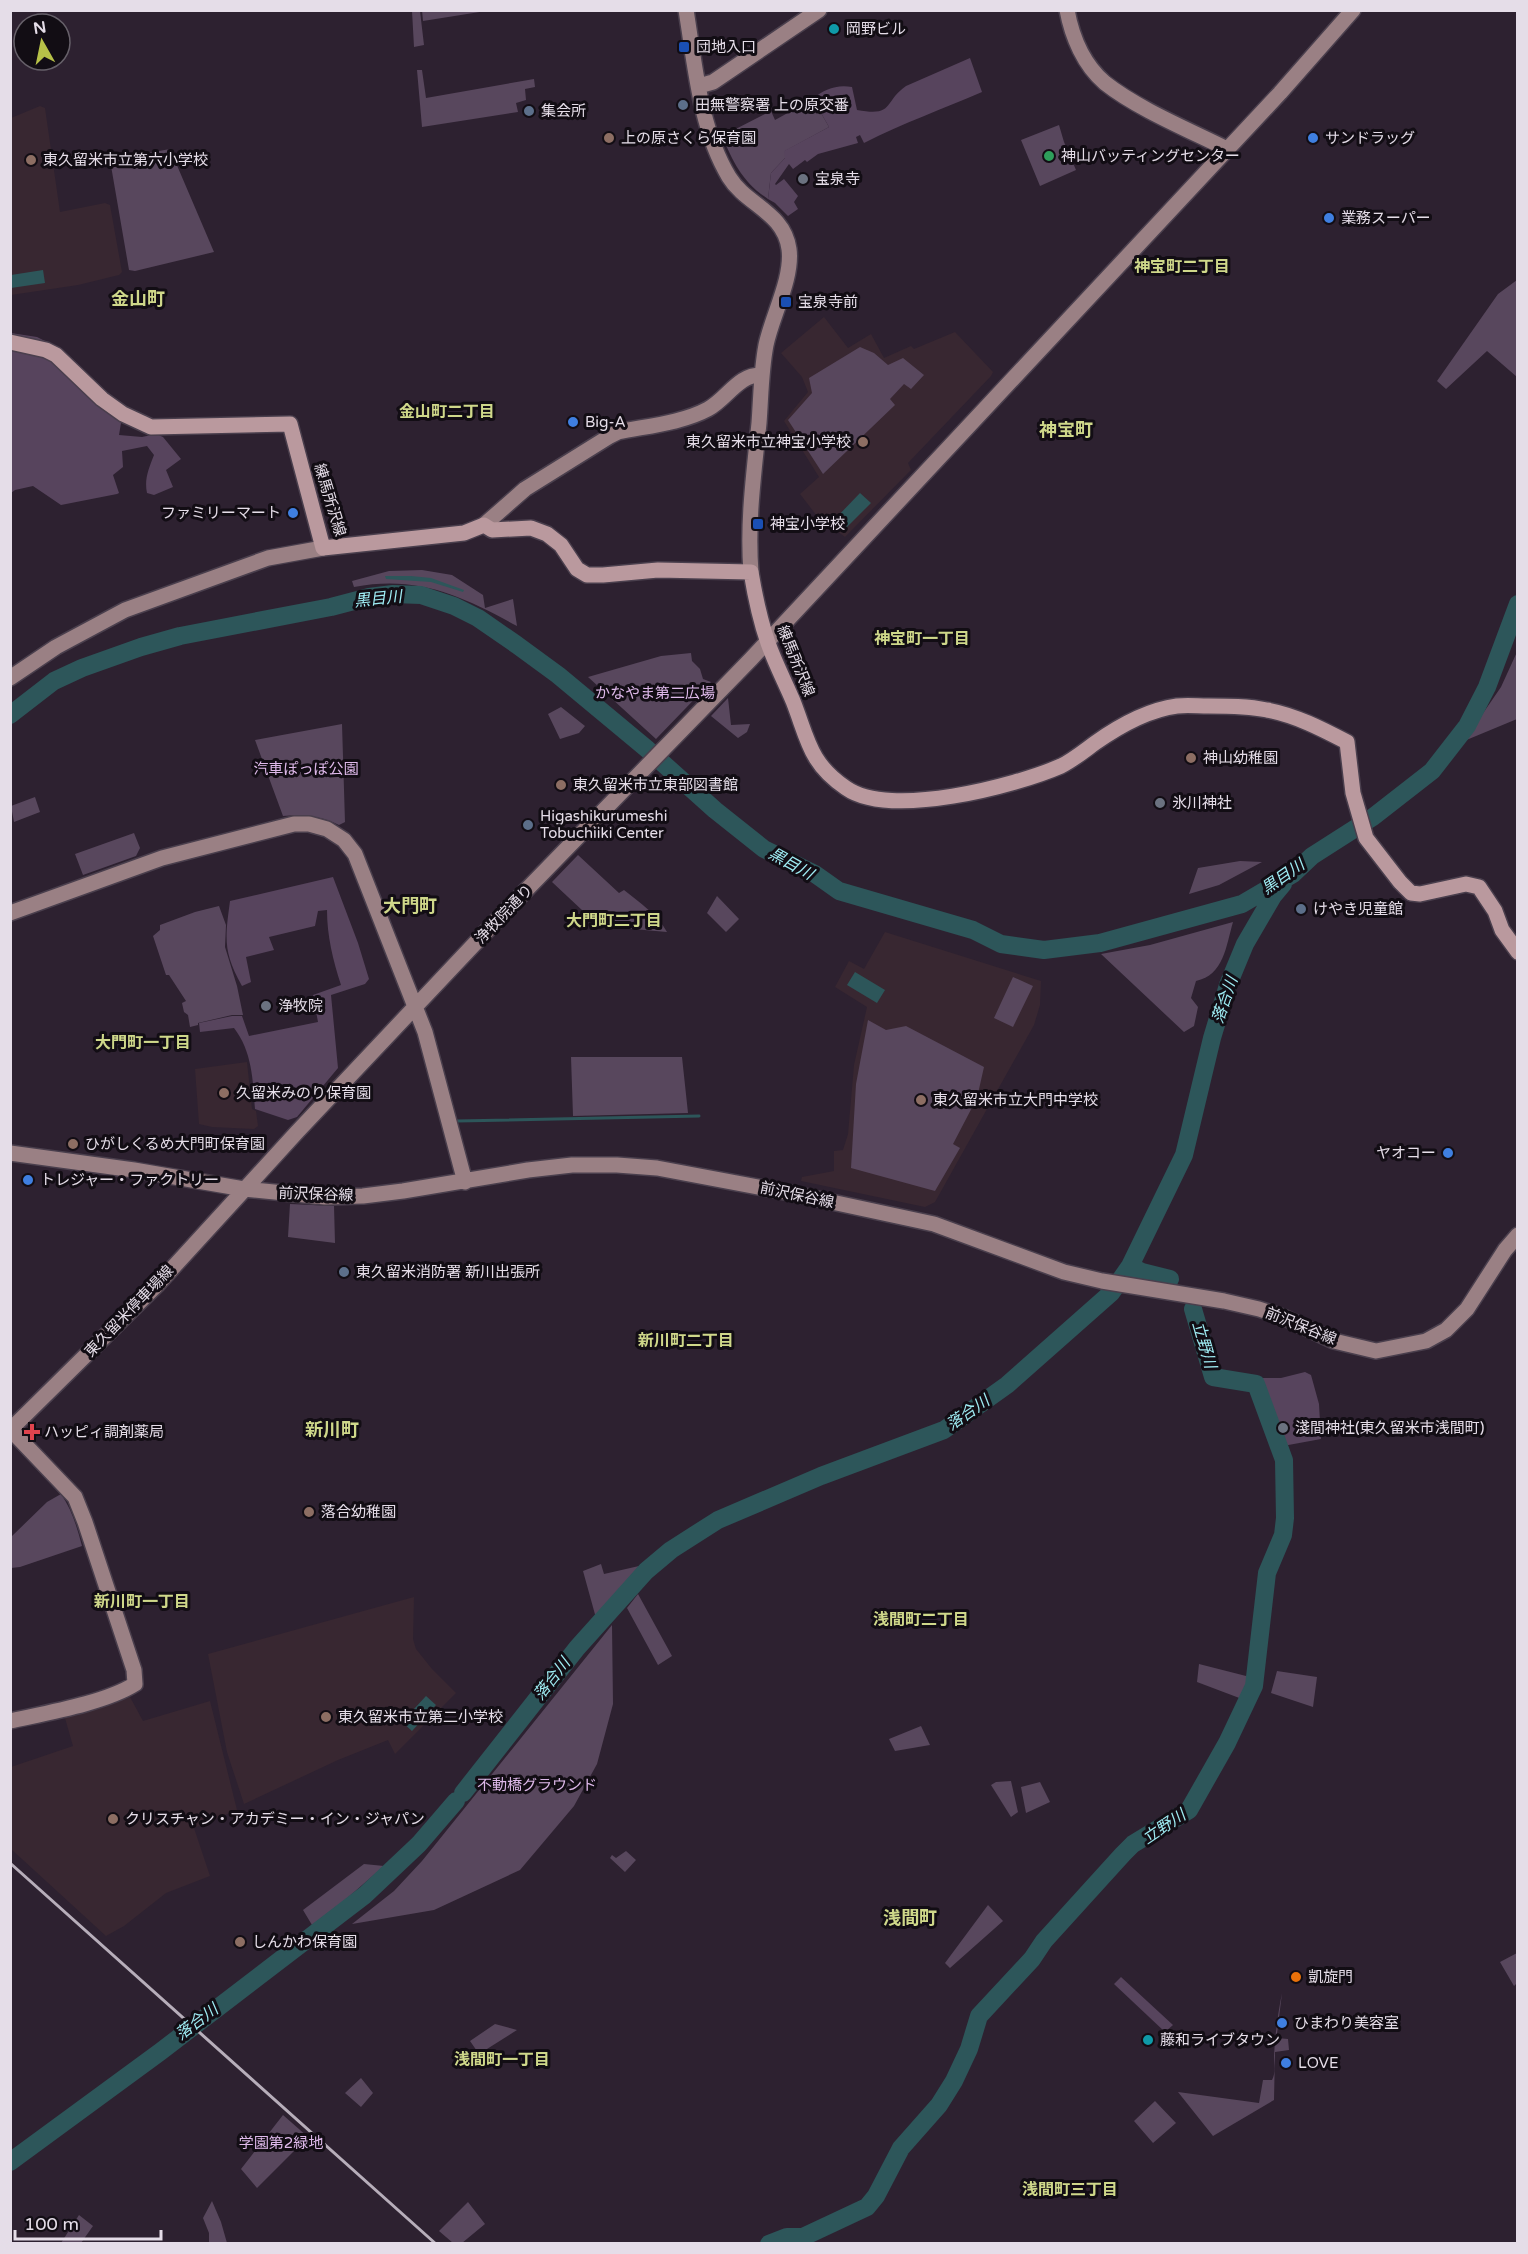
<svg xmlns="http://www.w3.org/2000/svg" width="1528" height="2254" viewBox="0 0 1528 2254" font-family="'Varela Round','Noto Sans JP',sans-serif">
  <rect width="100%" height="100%" fill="#2d2130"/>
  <path fill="#382731" d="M40 106 45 108 60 212 105 203 110 205 122 272 119 275 78 285 11 295V118Z
    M824 317 848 348 871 334 884 358 911 346 914 349 955 332 993 372 991 376 908 463 911 470 845 537 817 516 800 494 819 477 784 421 808 392 802 377 781 353Z
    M885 932 1041 981 1040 1005 1034 1025 935 1202 925 1207 801 1181 802 1177 834 1171V1151L843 1150 848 1134 854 1065 867 1007 835 987 849 961 864 969Z
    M247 1062 252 1109 256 1111 258 1126 254 1129 212 1127 199 1124 195 1069Z
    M414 1597 413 1639 416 1649 432 1669 456 1693 395 1754 388 1740 338 1760 244 1804 227 1752 208 1654Z
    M130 1697 143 1721 210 1701 237 1810 194 1828 210 1876 166 1893 124 1926 106 1936 11 1849V1767L73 1746 65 1718Z"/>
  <path fill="#58475d" d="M422 10H486V11L423 21Z
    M412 11H420L424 45 414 47Z
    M417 70H422L426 98 534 79 535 87 525 89 526 100 516 103 518 112 422 127Z
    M813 99 829 127 785 151V158L771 173 768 199C743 183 733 162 722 136L771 111 775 120Z
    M1059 125 1064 142 1076 170 1040 186 1021 140Z
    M170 149 214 252 135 271 129 270 110 160Z
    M1517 280V377L1487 351 1446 389 1437 381 1498 294Z
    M860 347 874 353 888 365 903 358 924 375 911 389 904 384 890 399 895 405 823 474 788 420 812 393 809 378Z
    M422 570 452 575 483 595 485 608 513 599 517 626C462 596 418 575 354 587L352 581 389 571Z
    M1517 652V719L1464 741 1501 687Z
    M691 653 692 661 700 669 703 679 711 682 656 739 588 677 661 656Z
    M728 698 731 725 750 724 747 732 738 738 711 716Z
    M561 707 585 726 579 733 560 739 548 714Z
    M342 724 345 822 339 825C320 816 304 814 283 816L255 740Z
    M35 797 40 812 14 822 11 806Z
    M134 833 140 848 136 856 83 875 75 854Z
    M578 855 619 893 624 890C640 903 657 914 667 932L599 926 552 882Z
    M1240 861 1262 862 1219 885 1189 894 1198 868Z
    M717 896 739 919 726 932 707 913Z
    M219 906 226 925 225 947 237 986 243 1015H232L198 1023V1025L190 1027 188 1015 184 1012 182 1003 186 1001 169 975H166L153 936 160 930V925L195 912Z
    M1233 922C1226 946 1224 975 1196 981L1191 998 1198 1007 1194 1026 1184 1032 1101 954 1150 945Z
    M1013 977 1033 986 1013 1027 994 1018Z
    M868 1020 886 1030 906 1026 984 1067 977 1098 953 1144 960 1148 935 1191 851 1168 856 1084Z
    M571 1057H682L688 1113 573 1116Z
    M290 1204 334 1206 335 1243 288 1237Z
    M61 1494C72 1510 77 1527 82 1546L20 1567 11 1568V1537L47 1502Z
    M601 1564 604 1574 639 1566 596 1618 583 1571Z
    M638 1594 672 1656 658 1665 627 1608Z
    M612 1625 613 1704 597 1764 574 1806 520 1870 434 1910 352 1924 394 1891 422 1861Z
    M1199 1664 1250 1677 1242 1699 1197 1682Z
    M1277 1671 1317 1677 1313 1707 1271 1693Z
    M921 1726 930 1745 895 1751 889 1739Z
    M1011 1781 1018 1812 1011 1817 991 1785 996 1782Z
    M1040 1782 1050 1802 1026 1813 1021 1787Z
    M626 1851 636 1860 625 1872 610 1858 612 1855 616 1858Z
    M364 1864 384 1866 345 1900 312 1925 303 1910Z
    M988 1905 1003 1921 950 1968 945 1963Z
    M1517 1953V1983L1514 1986 1500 1962Z
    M1282 1993 1276 2042 1277 2038 1288 2039 1289 2050 1275 2052 1274 2100 1213 2136 1178 2092 1259 2103 1263 2080H1272C1276 2072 1274 2065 1274 2056 1275 2035 1278 2013 1282 1993Z
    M495 2024 517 2030 479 2054 470 2041Z
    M361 2078 373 2093 361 2107 345 2093Z
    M1155 2101 1176 2123 1153 2143 1134 2121Z
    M283 2115 308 2137 257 2188 241 2169Z
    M212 2201 221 2222 227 2243H209V2233L203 2218Z
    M468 2202 485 2224 462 2243H453L439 2231Z
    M79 2215 93 2226 81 2243H61Z"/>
  <path fill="#57445d" d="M970 58 982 92C943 109 903 123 864 143L860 135 856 137 858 143 818 154 807 162 805 160 793 169 789 164 775 184 776 185 784 179 798 196 794 202 798 209 788 216 775 203 768 199 771 173 785 158 784 151 829 127 813 99C823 89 838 84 852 87L857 110C895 117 883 102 906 86Z
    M11 333 37 337 59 348 122 417 119 435 142 437 156 434 163 437 181 459 166 470 173 487 154 495 147 493C144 479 149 468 154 455L147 446 122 451 123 467 113 475 119 493 117 494 61 505 33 486 15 490 11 493Z
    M333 877 358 943 369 979 365 984 331 995 338 1068 297 1117 288 1120 255 1109C253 1080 252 1051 234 1028L200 1032 199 1023 232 1016H242L249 1036 318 1022 313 995 341 985C333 960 327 936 327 910L318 911 315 926 269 937 274 950 246 957 251 982 242 986C223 952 225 939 230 901Z
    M1305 1372 1311 1375 1319 1404 1321 1439 1283 1446 1257 1378H1281Z
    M1121 1977 1173 2025 1165 2032 1114 1984Z"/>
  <path fill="#2d565a" d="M43 270 45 283 11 288V275Z
    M860 493 871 503 845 529 835 519Z
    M411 576 431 578 464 590 463 592 431 582 386 579 385 576Z
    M855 972 885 990 877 1003 847 985Z
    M426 1696 436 1705 412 1731 402 1722Z"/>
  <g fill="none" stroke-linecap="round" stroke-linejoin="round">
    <path stroke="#2d565a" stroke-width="3" d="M457 1121 699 1116"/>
    <path stroke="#2d565a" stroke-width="18" d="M10 715 54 681 82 668 141 647 180 636 331 607 369 597 393 594 421 595 454 606 478 618 517 645 558 675 647 749 715 810 764 849 815 874 839 891 973 930 1001 944 1044 950 1100 943 1242 904 1293 874 1312 856 1373 817 1432 771 1467 726 1487 687 1518 604
      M1130 1266 1142 1272 1170 1279
      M463 1793 577 1648 646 1571 671 1550 718 1520 821 1476 944 1430 1007 1385 1111 1293 1130 1266 1184 1155 1212 1038 1228 985 1245 944 1273 896 1283 884
      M10 2162 160 2052 365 1895 419 1844 456 1801
      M769 2244 787 2237H803L867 2207 876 2196 901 2148 939 2105 954 2081 969 2049 979 2016 1032 1959 1044 1941 1123 1854 1133 1844 1189 1810 1227 1743 1254 1686 1267 1573 1283 1535 1285 1518 1284 1460 1256 1384 1213 1377 1193 1309"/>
    <g stroke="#4a3f4d" stroke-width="18">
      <path id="secondary" d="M686 10C695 65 700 129 729 177 746 205 784 212 789 249 793 278 772 316 766 345 761 371 761 397 759 423 754 473 747 522 751 572
        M1067 10C1072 37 1084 65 1105 83 1138 109 1189 130 1227 149
        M699 86 713 82 819 10
        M484 525 525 489 610 436 618 432C647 426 682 423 708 409 728 398 738 374 762 375
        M10 678 56 647 125 610 268 558 323 548
        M10 913 162 858 294 824H309L327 829 344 840 355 854 425 1032 465 1182
        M10 1153 134 1170 244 1189 325 1197 363 1196 403 1191 528 1170 572 1165H617L657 1168 790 1193 934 1224 1064 1272 1102 1281 1224 1301 1259 1309 1283 1317 1334 1341 1376 1351 1426 1341 1446 1330 1467 1309 1505 1250 1518 1235
        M10 1430 158 1284 297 1132 498 919 751 659 1280 93 1353 10
        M10 1721C46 1713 105 1703 135 1684L134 1670 85 1522 75 1497 11 1430"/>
    </g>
    <g stroke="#4a3f4d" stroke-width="18">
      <path id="primary" d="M10 342 46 350 56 355 102 399 123 414 151 427 290 424 323 548 464 533 484 525 492 530 531 528 547 534 561 545 577 569 587 575H603L658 570 751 572C755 596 760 620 768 643 775 663 785 682 793 701 808 739 809 763 846 788 890 819 1015 786 1061 766 1073 760 1084 751 1095 743 1119 726 1147 710 1177 706 1187 705 1198 706 1208 706 1228 706 1248 706 1267 710 1295 715 1322 729 1347 742L1353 793 1366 838 1400 882 1411 893 1420 894 1466 884 1479 887 1495 911 1502 930 1518 952"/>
    </g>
    <use href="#secondary" stroke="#9a8084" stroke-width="15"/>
    <use href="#primary" stroke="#ba999e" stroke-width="15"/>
    <path stroke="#b7aeba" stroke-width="3" d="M10 1863 436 2244"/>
  </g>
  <g fill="#0f9aa8" stroke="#120d14" stroke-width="2">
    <circle cx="834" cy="29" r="6"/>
    <circle cx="1148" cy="2040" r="6"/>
  </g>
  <g fill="#1a4fb4" stroke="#120d14" stroke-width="2">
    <rect x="678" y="41" width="12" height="12" rx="3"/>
    <rect x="780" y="296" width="12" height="12" rx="3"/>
    <rect x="752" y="518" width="12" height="12" rx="3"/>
  </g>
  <g fill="#5c6f8a" stroke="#120d14" stroke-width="2">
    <circle cx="683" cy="105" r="6"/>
    <circle cx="529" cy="111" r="6"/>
    <circle cx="528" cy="825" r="6"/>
    <circle cx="1301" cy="909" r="6"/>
    <circle cx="344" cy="1272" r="6"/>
  </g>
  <g fill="#8d6e63" stroke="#120d14" stroke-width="2">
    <circle cx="609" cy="138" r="6"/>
    <circle cx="31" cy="160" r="6"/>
    <circle cx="863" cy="442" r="6"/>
    <circle cx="1191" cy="758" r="6"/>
    <circle cx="561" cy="785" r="6"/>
    <circle cx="224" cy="1093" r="6"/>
    <circle cx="921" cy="1100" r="6"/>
    <circle cx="73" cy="1144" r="6"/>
    <circle cx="309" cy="1512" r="6"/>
    <circle cx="326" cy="1717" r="6"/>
    <circle cx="113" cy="1819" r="6"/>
    <circle cx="240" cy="1942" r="6"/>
  </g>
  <g fill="#3f7fe0" stroke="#120d14" stroke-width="2">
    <circle cx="1313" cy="138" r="6"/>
    <circle cx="1329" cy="218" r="6"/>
    <circle cx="573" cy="422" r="6"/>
    <circle cx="293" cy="513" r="6"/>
    <circle cx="1448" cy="1153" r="6"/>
    <circle cx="28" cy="1180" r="6"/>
    <circle cx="1282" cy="2023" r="6"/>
    <circle cx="1286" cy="2063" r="6"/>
  </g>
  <circle fill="#2e9e5b" stroke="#120d14" stroke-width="2" cx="1049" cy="156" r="6"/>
  <g fill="#6b7280" stroke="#120d14" stroke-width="2">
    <circle cx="803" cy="179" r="6"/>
    <circle cx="1160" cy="803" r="6"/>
    <circle cx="266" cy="1006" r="6"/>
    <circle cx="1283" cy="1428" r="6"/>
  </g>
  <path fill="#e0444e" stroke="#120d14" stroke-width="2" d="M29 1423h6v6h6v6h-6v6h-6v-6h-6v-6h6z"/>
  <circle fill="#e8710a" stroke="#120d14" stroke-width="2" cx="1296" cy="1977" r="6"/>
  <g text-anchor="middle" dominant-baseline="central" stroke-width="6" stroke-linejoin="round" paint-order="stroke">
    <g font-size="15" fill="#e5dde8" stroke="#120d14" text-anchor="start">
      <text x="846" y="29">岡野ビル</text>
      <text x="696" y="47">団地入口</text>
      <text x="695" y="105">田無警察署 上の原交番</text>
      <text x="541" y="111">集会所</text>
      <text x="621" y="138">上の原さくら保育園</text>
      <text x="1325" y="138">サンドラッグ</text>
      <text x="1061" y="156">神山バッティングセンター</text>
      <text x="43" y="160">東久留米市立第六小学校</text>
      <text x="815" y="179">宝泉寺</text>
      <text x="1341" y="218">業務スーパー</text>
      <text x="798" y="302">宝泉寺前</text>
      <text x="585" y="422">Big-A</text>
      <text x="851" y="442" text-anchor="end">東久留米市立神宝小学校</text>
      <text x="281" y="513" text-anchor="end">ファミリーマート</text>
      <text x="770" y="524">神宝小学校</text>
      <text x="1203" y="758">神山幼稚園</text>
      <text x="573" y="785">東久留米市立東部図書館</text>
      <text x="1172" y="803">氷川神社</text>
      <text x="540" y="816">Higashikurumeshi<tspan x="540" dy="17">Tobuchiiki Center</tspan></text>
      <text x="1313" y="909">けやき児童館</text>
      <text x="278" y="1006">浄牧院</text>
      <text x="236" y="1093">久留米みのり保育園</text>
      <text x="933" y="1100">東久留米市立大門中学校</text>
      <text x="85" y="1144">ひがしくるめ大門町保育園</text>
      <text x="1436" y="1153" text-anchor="end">ヤオコー</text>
      <text x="40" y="1180">トレジャー・ファクトリー</text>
      <text x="356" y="1272">東久留米消防署 新川出張所</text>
      <text x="1295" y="1428">淺間神社(東久留米市浅間町)</text>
      <text x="44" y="1432">ハッピィ調剤薬局</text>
      <text x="321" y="1512">落合幼稚園</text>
      <text x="338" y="1717">東久留米市立第二小学校</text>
      <text x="125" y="1819">クリスチャン・アカデミー・イン・ジャパン</text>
      <text x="252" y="1942">しんかわ保育園</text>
      <text x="1308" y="1977">凱旋門</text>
      <text x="1294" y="2023">ひまわり美容室</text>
      <text x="1160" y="2040">藤和ライブタウン</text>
      <text x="1298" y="2063">LOVE</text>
    </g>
    <g font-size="15" fill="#e5dde8" stroke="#120d14">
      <text transform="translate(330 500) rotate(73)">練馬所沢線</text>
      <text transform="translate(796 661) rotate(68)">練馬所沢線</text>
      <text transform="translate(504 914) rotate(-46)">浄牧院通り</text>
      <text transform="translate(316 1194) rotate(2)">前沢保谷線</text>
      <text transform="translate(797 1195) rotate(12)">前沢保谷線</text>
      <text transform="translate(129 1311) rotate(-46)">東久留米停車場線</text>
      <text transform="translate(1301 1326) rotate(22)">前沢保谷線</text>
    </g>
    <g font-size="15" fill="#deb9ea" stroke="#120d14">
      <text x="655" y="693">かなやま第二広場</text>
      <text x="306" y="769">汽車ぽっぽ公園</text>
      <text x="537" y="1785">不動橋グラウンド</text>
      <text x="281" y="2143">学園第2緑地</text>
    </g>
    <g font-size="16" font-weight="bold" fill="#cfd88a" stroke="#120d14">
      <text x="1182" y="267">神宝町二丁目</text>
      <text x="447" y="412">金山町二丁目</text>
      <text x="922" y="639">神宝町一丁目</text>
      <text x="614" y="921">大門町二丁目</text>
      <text x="143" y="1043">大門町一丁目</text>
      <text x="686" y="1341">新川町二丁目</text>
      <text x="142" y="1602">新川町一丁目</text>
      <text x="921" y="1620">浅間町二丁目</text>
      <text x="502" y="2060">浅間町一丁目</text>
      <text x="1070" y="2190">浅間町三丁目</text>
    </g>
    <g font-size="16" font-style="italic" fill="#9fedf4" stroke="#120d14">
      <text transform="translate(378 599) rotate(-6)">黒目川</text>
      <text transform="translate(791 864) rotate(29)">黒目川</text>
      <text transform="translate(1283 877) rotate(-35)">黒目川</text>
      <text transform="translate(1225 1000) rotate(-71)">落合川</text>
      <text transform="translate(1204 1345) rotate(74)">立野川</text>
      <text transform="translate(968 1413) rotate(-35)">落合川</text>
      <text transform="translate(552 1679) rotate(-52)">落合川</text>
      <text transform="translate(1164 1827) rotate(-34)">立野川</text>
      <text transform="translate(197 2022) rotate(-37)">落合川</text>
    </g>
    <g font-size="18" font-weight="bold" fill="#cfd88a" stroke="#120d14">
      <text x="138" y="299">金山町</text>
      <text x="1066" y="430">神宝町</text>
      <text x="410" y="906">大門町</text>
      <text x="332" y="1430">新川町</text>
      <text x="910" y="1918">浅間町</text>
    </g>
  </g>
  <rect width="1528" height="2254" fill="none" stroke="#e5dde8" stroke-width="24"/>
  <g transform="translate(42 42) rotate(351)"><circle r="28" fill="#120d14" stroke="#666069" stroke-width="1.5"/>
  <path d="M0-4.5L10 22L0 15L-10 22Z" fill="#b7c148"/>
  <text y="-9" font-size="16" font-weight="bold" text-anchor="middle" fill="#e5dde8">N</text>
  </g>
  <path d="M15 2230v9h146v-9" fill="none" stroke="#e5dde8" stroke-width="3"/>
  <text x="24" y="2230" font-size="18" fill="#e5dde8" stroke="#120d14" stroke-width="4.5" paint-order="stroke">100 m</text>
</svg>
